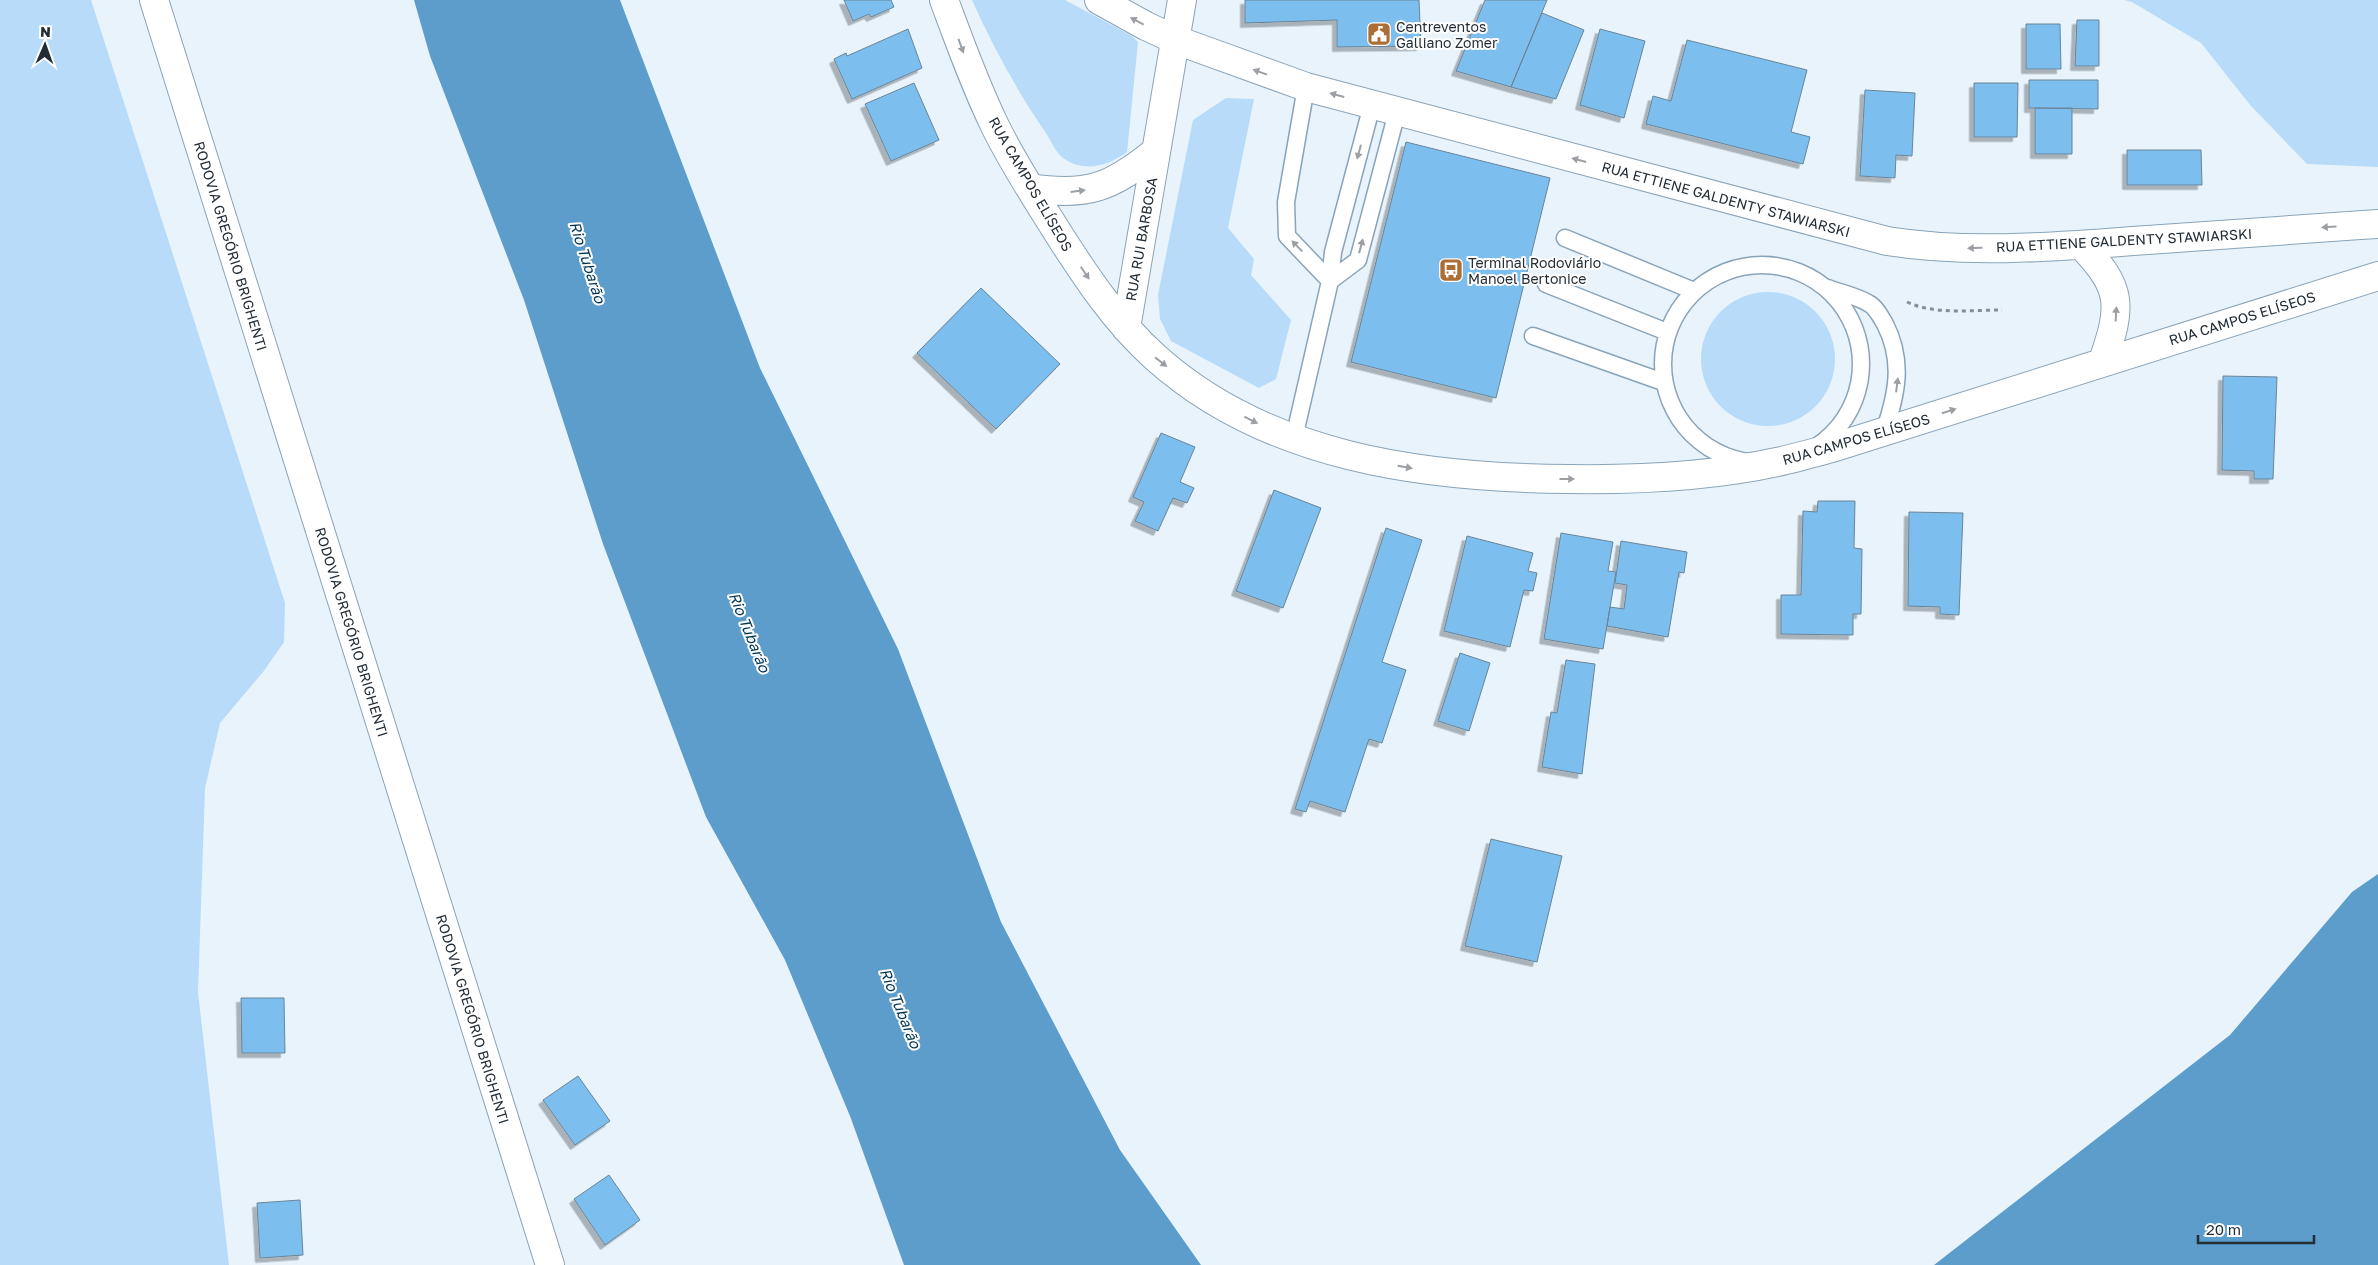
<svg xmlns="http://www.w3.org/2000/svg" width="2378" height="1265" viewBox="0 0 2378 1265" font-family="'Golos Text',sans-serif">
  <defs>
    <filter id="shadow"><feDropShadow dx="-4.5" dy="4.5" stdDeviation="0" flood-color="#0004"/></filter>
  </defs>
  <rect width="100%" height="100%" fill="#e8f3fc"/>
  <path fill="#b7dbf8" d="M0 0H91L285 603 284 642 263 672 220 723 205 788 198 992 229 1265H0Z
    M972 0H1065L1132 36 1138 42 1127 152C1108 166 1084 173 1063 158 1056 153 1051 141 1046 133 1017 91 993 47 972 0Z
    M2124 0H2378V167L2307 164 2251 106 2201 43 2132 2Z
    M1226 98 1254 99 1228 228 1254 259 1251 275 1291 320 1276 379 1259 388 1171 341 1160 319 1158 295 1193 120Z
    M1701 359a67 67 0 1 1 134 0a67 67 0 1 1-134 0Z"/>
  <path fill="#5c9dcc" d="M414 0H620L760 368 898 649 1001 922 1120 1150 1201 1265H904L850 1116 785 960 706 817 603 544 524 300 430 56Z
    M2378 874V1265H1934L2230 1035 2352 892Z"/>
  <path fill="#7cbeee" stroke="#6a8498" filter="url(#shadow)" d="M844 0H891L894 7 871 17 869 14 853 21Z
    M1245 0H1419L1421 46 1337 47V20L1245 23Z
    M1485 0H1547L1511 87 1456 71Z
    M1542 13 1584 30 1556 99 1511 87Z
    M2077 20H2099V66H2075Z
    M2026 24H2060L2061 69H2026Z
    M908 29 922 68 852 99 834 59 846 53 847 56Z
    M1600 29 1645 41 1624 118 1580 105Z
    M1687 40 1807 70 1791 132 1810 137 1803 164 1646 124 1653 96 1671 101Z
    M2029 80H2098V109L2029 108Z
    M914 83 939 140 891 161 865 104Z
    M1974 83H2018L2017 137H1974Z
    M1865 90 1915 93 1912 156 1896 155 1895 178 1860 176Z
    M2035 108H2072V154H2035Z
    M1406 142 1550 178 1496 398 1351 362Z
    M2127 150H2201L2202 185H2127Z
    M981 288 1060 364 996 429 917 353Z
    M2223 376 2277 377 2273 479H2254V471L2222 470Z
    M1161 433 1195 447 1180 482 1194 488 1187 503 1173 498 1158 531 1135 521 1144 502 1133 497Z
    M1274 490 1321 508 1283 608 1236 591Z
    M1818 501H1855L1854 548 1862 549 1861 614H1853V635L1781 634V595H1801L1803 511 1817 512Z
    M1909 512 1963 513 1959 615 1940 614V607L1908 606Z
    M1386 528 1422 540 1382 662 1406 670 1382 743 1369 739 1345 812 1310 801 1306 812 1295 809Z
    M1561 533 1613 542 1608 571 1616 572 1603 649 1544 639Z
    M1467 536 1533 553 1528 571 1537 573 1533 591 1524 590 1510 647 1444 631Z
    M1621 541 1687 552 1684 573 1679 572 1668 637 1607 626 1610 607 1624 609 1627 585 1615 583Z
    M1460 653 1490 663 1469 731 1438 721Z
    M1566 660 1595 664 1582 774 1542 767 1551 712 1557 713Z
    M1491 839 1562 856 1537 962 1465 946Z
    M241 998H284L285 1053H242Z
    M578 1076 610 1121 575 1145 543 1100Z
    M609 1175 640 1220 605 1245 574 1199Z
    M300 1200 303 1255 260 1258 257 1203Z"/>
  <g fill="none" stroke-linecap="round" stroke-linejoin="round">
    <g stroke="#89a4b9" stroke-width="19">
      <path id="lane" d="M1306 87 1286 202 1287 236 1330 281
        M1565 238 1694 291
        M1663 364a99 99 0 1 1 198 0a99 99 0 1 1-198 0Z
        M1330 281 1358 260 1397 112
        M1546 284 1667 332
        M1828 288C1841 293 1856 296 1868 303 1875 306 1881 317 1885 324 1904 361 1897 394 1884 432
        M1533 336 1663 382
        M1294 438 1330 281 1333 252 1372 105"/>
    </g>
    <g stroke="#89a4b9" stroke-width="30">
      <path id="street" d="M944 0C960 43 975 85 995 126 1013 163 1036 198 1058 233 1086 277 1116 322 1155 357 1267 458 1425 478 1569 479 1638 480 1709 477 1777 462 1795 458 1813 453 1832 448L2378 276
        M1099 0 1146 26 1176 40 1306 87 1887 241C1968 254 2052 247 2133 241 2214 235 2296 229 2378 224
        M1030 188C1088 197 1112 187 1156 151
        M2081 245C2123 288 2122 306 2103 361
        M1126 328 1182 0"/>
    </g>
    <g stroke="#89a4b9" stroke-width="30">
      <path id="primary" d="M154 0 550 1265"/>
    </g>
    <path stroke="#838e97" stroke-width="3" stroke-dasharray="4 4" stroke-linecap="butt" d="M1907 302C1935 315 1971 310 2002 310"/>
    <use href="#lane" stroke="#fff" stroke-width="16"/>
    <use href="#street" stroke="#fff" stroke-width="28"/>
    <use href="#primary" stroke="#fff" stroke-width="28"/>
  </g>
  <defs><path id="oneway-solid" d="M-6-.8H1V-3.2L6.5 0L1 3.2V.8H-6Z" transform="scale(1.25)"/></defs>
  <g fill="#9ca0a5">
    <use href="#oneway-solid" transform="translate(1137 21) rotate(-152)"/>
    <use href="#oneway-solid" transform="translate(961 46) rotate(70)"/>
    <use href="#oneway-solid" transform="translate(1260 72) rotate(-160)"/>
    <use href="#oneway-solid" transform="translate(1337 95) rotate(-165)"/>
    <use href="#oneway-solid" transform="translate(1359 152) rotate(105)"/>
    <use href="#oneway-solid" transform="translate(1579 160) rotate(-165)"/>
    <use href="#oneway-solid" transform="translate(1078 191) rotate(-7)"/>
    <use href="#oneway-solid" transform="translate(2329 227) rotate(176)"/>
    <use href="#oneway-solid" transform="translate(1297 246) rotate(-134)"/>
    <use href="#oneway-solid" transform="translate(1361 246) rotate(-75)"/>
    <use href="#oneway-solid" transform="translate(1975 248) rotate(178)"/>
    <use href="#oneway-solid" transform="translate(1085 273) rotate(56)"/>
    <use href="#oneway-solid" transform="translate(2116 314) rotate(-87)"/>
    <use href="#oneway-solid" transform="translate(1161 362) rotate(38)"/>
    <use href="#oneway-solid" transform="translate(1897 385) rotate(-83)"/>
    <use href="#oneway-solid" transform="translate(1949 411) rotate(-18)"/>
    <use href="#oneway-solid" transform="translate(1251 420) rotate(27)"/>
    <use href="#oneway-solid" transform="translate(1405 467) rotate(10)"/>
    <use href="#oneway-solid" transform="translate(1567 479)"/>
  </g>
  <defs>
    <g id="civic-square" transform="scale(1.25)"><rect x="-9" y="-9" width="18" height="18" rx="4" fill="#ac6e34" stroke="#fff"/><path d="M-.6-6.5H3V-4.5H.6V-3L4-1V1h2V6H-6V1h2V-1L-.6-3ZM-1.2 2.5V6h2.4V2.5Z" fill="#fff"/></g>
    <g id="bus-square" transform="scale(1.25)"><rect x="-9" y="-9" width="18" height="18" rx="4" fill="#ac6e34" stroke="#fff"/><path d="M-5-6H5V4H4V6H2V4H-2V6H-4V4H-5ZM-3.5-4V0h7V-4ZM-3.5 1.2v1.5H-2V1.2ZM2 1.2v1.5H3.5V1.2Z" fill="#fff"/></g>
  </defs>
  <g fill-rule="evenodd">
    <use href="#civic-square" x="1379" y="34"/>
    <use href="#bus-square" x="1451" y="270"/>
  </g>
  <g text-anchor="middle" dominant-baseline="central" stroke-width="4" stroke-linejoin="round" paint-order="stroke">
    <g font-size="14" fill="#232d36" stroke="#fff" text-anchor="start">
      <text x="1396" y="26">Centreventos<tspan x="1396" dy="16">Galliano Zomer</tspan></text>
      <text x="1468" y="262">Terminal Rodoviário<tspan x="1468" dy="16">Manoel Bertonice</tspan></text>
    </g>
    <g font-size="14" fill="#232d36" stroke="#fff">
      <text transform="translate(1031 184) rotate(60)">RUA CAMPOS ELÍSEOS</text>
      <text transform="translate(1726 199) rotate(15)">RUA ETTIENE GALDENTY STAWIARSKI</text>
      <text transform="translate(1141 239) rotate(-80)">RUA RUI BARBOSA</text>
      <text transform="translate(2124 240) rotate(-3)">RUA ETTIENE GALDENTY STAWIARSKI</text>
      <text transform="translate(231 246) rotate(73)">RODOVIA GREGÓRIO BRIGHENTI</text>
      <text transform="translate(2242 318) rotate(-17)">RUA CAMPOS ELÍSEOS</text>
      <text transform="translate(1856 439) rotate(-16)">RUA CAMPOS ELÍSEOS</text>
      <text transform="translate(352 632) rotate(73)">RODOVIA GREGÓRIO BRIGHENTI</text>
      <text transform="translate(473 1019) rotate(73)">RODOVIA GREGÓRIO BRIGHENTI</text>
    </g>
    <g font-size="15" font-style="italic" fill="#003655" stroke="#fff">
      <text transform="translate(588 262) rotate(72)">Rio Tubarão</text>
      <text transform="translate(750 632) rotate(68)">Rio Tubarão</text>
      <text transform="translate(901 1008) rotate(68)">Rio Tubarão</text>
    </g>
  </g>
  <g transform="translate(45 45) rotate(2)" stroke="#ffffff" stroke-width="4" paint-order="stroke">
  <path d="M0-4L9 19L0 12L-9 19Z" fill="#232d36"/>
  <text y="-8" font-size="14" font-weight="bold" text-anchor="middle" fill="#232d36">N</text>
  </g>
  <path d="M2198 1235v8h116v-8" fill="none" stroke="#232d36" stroke-width="2.5"/>
  <text x="2206" y="1235" font-size="15" fill="#232d36" stroke="#ffffff" stroke-width="4" paint-order="stroke">20 m</text>
</svg>
